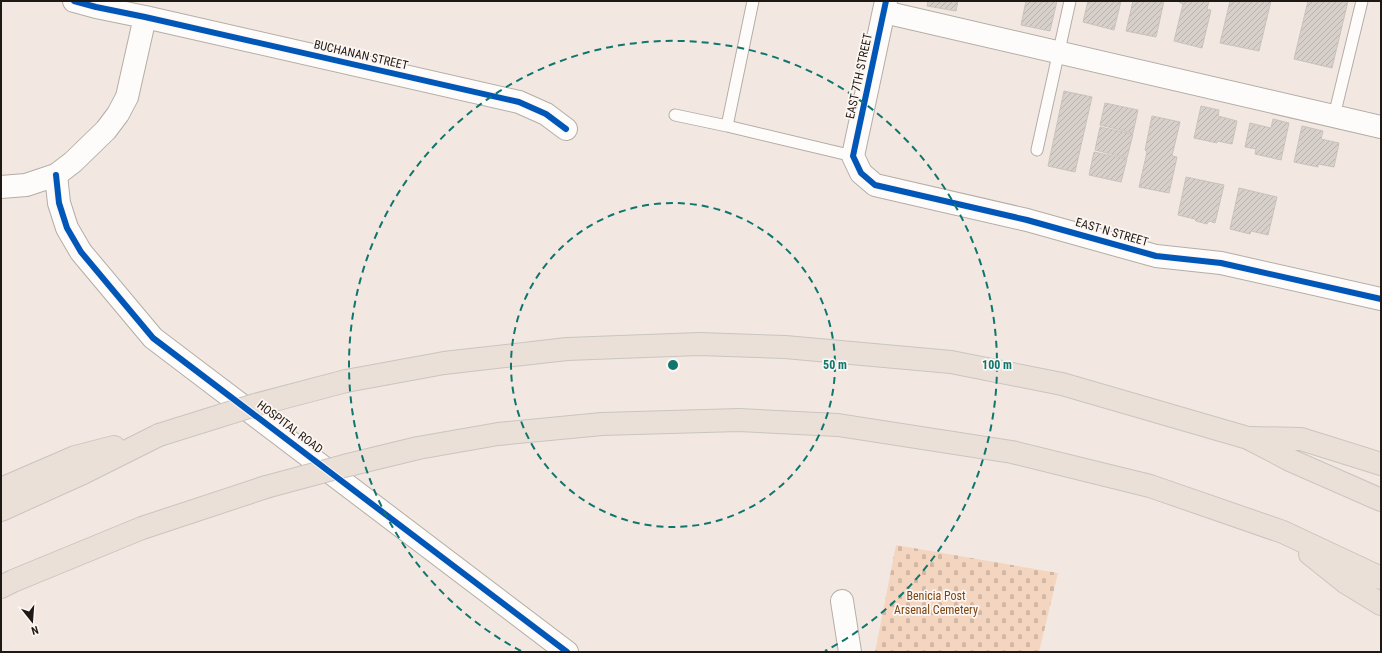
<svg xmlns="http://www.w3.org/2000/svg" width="1382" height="653" viewBox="0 0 1382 653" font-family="'Roboto Condensed',sans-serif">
  <defs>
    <pattern id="cemetery-stones" width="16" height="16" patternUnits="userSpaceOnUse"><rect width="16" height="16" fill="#f4d6c0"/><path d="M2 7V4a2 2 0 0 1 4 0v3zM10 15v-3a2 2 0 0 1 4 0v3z" fill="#d1b7a4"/></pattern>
    <pattern id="building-hatch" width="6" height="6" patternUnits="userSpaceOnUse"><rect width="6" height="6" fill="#d7d0ca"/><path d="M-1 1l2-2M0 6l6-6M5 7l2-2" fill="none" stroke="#b8b2ad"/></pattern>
  </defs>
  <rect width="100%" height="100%" fill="#f2e8e1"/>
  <path fill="url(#cemetery-stones)" d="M896 545 1058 573 1039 652H875Z"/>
  <path fill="url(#building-hatch)" stroke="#c9c2bd" d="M928 1H958L956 11 927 6Z
    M1026 1H1057L1050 31 1021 25Z
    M1088 1H1121L1114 30 1083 22Z
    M1133 1H1164L1156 37 1126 31Z
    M1179 1H1209L1207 9 1211 10 1202 48 1174 41 1183 4 1179 2Z
    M1230 1H1271L1259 51 1220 43Z
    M1308 1H1348L1332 68 1294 59Z
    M1064 91 1092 97 1075 172 1048 166Z
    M1105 103 1138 110 1133 133 1100 125Z
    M1201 106 1219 110 1218 116 1237 121 1232 144 1217 141V143L1194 138Z
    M1152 116 1180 122 1172 156 1177 157 1169 193 1139 187 1147 152 1145 150Z
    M1273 119 1289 123 1281 160 1255 154 1256 149 1245 147 1250 123 1271 128Z
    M1302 126 1323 131 1321 139 1339 143 1334 167 1318 164V167L1294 162Z
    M1100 127 1133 134 1127 158 1095 150Z
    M1094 152 1127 159 1121 182 1089 175Z
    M1186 177 1224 185 1215 223 1209 221 1207 224 1196 221 1195 219 1178 215Z
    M1239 188 1277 197 1268 235 1251 231 1250 234 1230 229Z"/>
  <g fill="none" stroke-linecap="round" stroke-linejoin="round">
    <g stroke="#b4ada7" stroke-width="13">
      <path id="lane" d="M753 1 727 126 853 156
        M675 115 727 126
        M1334 116 1362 1
        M1037 150 1070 1"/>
    </g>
    <g stroke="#b4ada7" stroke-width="24">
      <path id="street" d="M74 1 96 7 145 17 519 102 546 114 566 129
        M886 1 853 156 861 173 875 185 1027 220 1156 256 1221 263 1381 299
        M884 12 1381 127
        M56 175 59 203 67 228 81 252 153 338 567 652
        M1 187 26 185 56 175 73 162 106 130 118 114 127 97 145 17
        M842 601 850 652"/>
    </g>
    <g stroke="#c9c5c1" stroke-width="24">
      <path id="highway" d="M346 381 444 363 567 349 699 344 785 347 951 362 1062 384 1248 438 1292 461 1381 500
        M1252 438 1301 439 1381 464
        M418 448 498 434 602 424 739 420 838 425 1012 452 1150 486 1283 532 1381 578
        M1 489 75 457 114 447
        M1 510 83 473 159 435
        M1310 554 1345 582 1381 604
        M1 587 13 581 142 528 266 487"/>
    </g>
    <use href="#lane" stroke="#fdfcfa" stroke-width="11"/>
    <use href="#street" stroke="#fdfcfa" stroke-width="22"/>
    <use href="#highway" stroke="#eae0d7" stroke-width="22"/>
    <g stroke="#c9c5c1" stroke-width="24" stroke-linecap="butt">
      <path id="highway-bridge" d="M159 435 255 405 346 381
        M266 487 344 466 418 448"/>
    </g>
    <use href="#highway-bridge" stroke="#eae0d7" stroke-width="22"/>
    <g stroke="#fdf6f2" stroke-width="8">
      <path id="cycleway" d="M74 1 96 7 145 17 519 102 546 114 566 129
        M886 1 853 156 861 173 875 185 1027 220 1156 256 1221 263 1381 299
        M56 175 59 203 67 228 81 252 153 338 567 652"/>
    </g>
    <use href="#cycleway" stroke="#0057b8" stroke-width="6"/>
  </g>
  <g fill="none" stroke="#0f766e" stroke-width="2" stroke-dasharray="7 5">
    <circle cx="673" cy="365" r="162"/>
    <path d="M521 651A324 324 0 1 1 825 651"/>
  </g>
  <g text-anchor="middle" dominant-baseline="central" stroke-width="3.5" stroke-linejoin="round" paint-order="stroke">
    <g font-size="12" fill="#1f1915" stroke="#fdf6f2">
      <text transform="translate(361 55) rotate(13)">BUCHANAN STREET</text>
      <text transform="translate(859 76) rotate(-78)">EAST 7TH STREET</text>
      <text transform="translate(1112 232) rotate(16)">EAST N STREET</text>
      <text transform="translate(290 427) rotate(37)">HOSPITAL ROAD</text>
    </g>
    <g font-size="12" fill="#7c4410" stroke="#fdf6f2">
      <text x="936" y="596">Benicia Post<tspan x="936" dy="14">Arsenal Cemetery</tspan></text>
    </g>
  </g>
  <circle cx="673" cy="365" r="6" fill="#0f766e" stroke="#fdf6f2" stroke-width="2"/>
  <g font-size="12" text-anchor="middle" font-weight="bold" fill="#0f766e" stroke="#fdf6f2" stroke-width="3.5" stroke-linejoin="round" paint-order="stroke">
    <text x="835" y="369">50 m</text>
    <text x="997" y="369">100 m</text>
  </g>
  <rect width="1382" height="653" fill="none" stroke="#1f1915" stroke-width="4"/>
  <g transform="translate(32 621) rotate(163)" stroke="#fdf6f2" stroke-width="3" paint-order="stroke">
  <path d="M0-3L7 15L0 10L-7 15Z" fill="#1f1915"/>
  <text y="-6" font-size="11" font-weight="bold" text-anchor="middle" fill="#1f1915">N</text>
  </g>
</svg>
